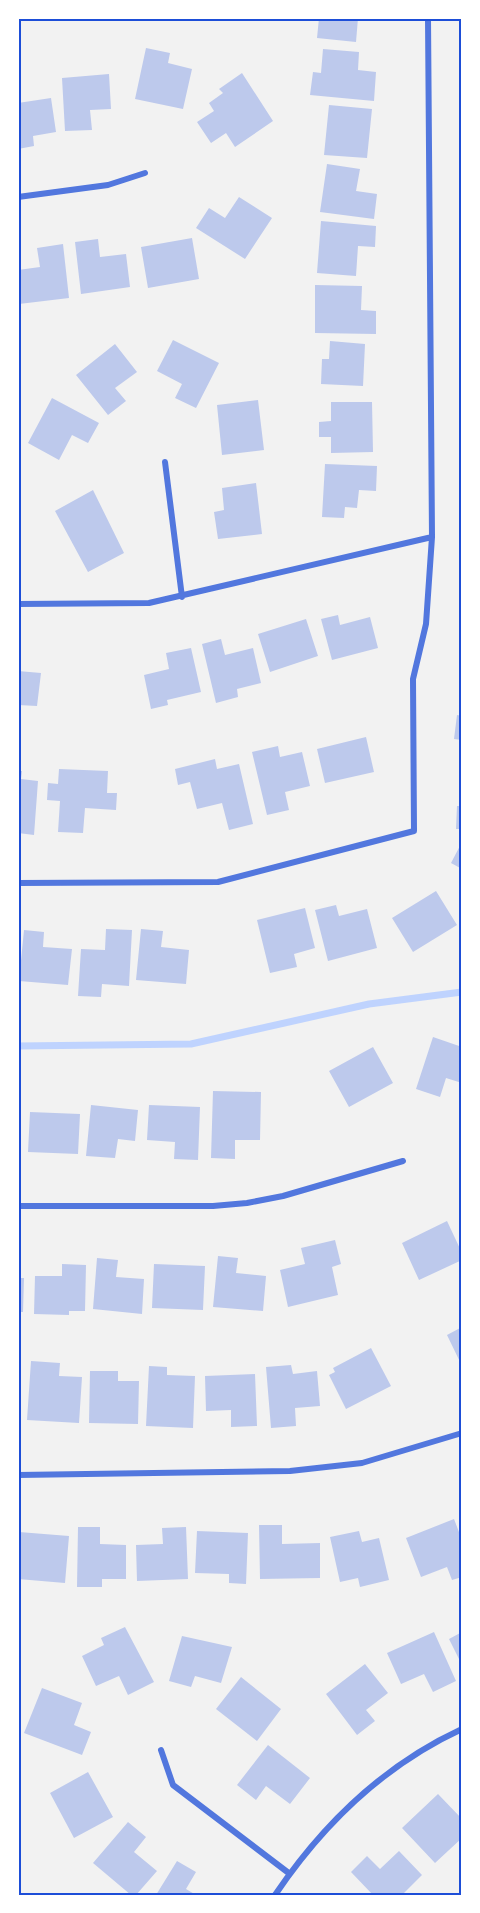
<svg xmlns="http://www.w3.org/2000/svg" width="480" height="1913" viewBox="0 0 480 1913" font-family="Commissioner,sans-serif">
  <rect width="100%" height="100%" fill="#f2f2f2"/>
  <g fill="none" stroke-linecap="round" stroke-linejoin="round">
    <path stroke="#bfd3fe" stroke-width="7" d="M18 1046 191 1044 369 1004 462 992"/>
  </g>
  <path fill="#bdc9ec" d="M319 18H358L356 42 317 38Z
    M146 48 170 53 168 63 192 69 183 109 135 99Z
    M323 49 359 52 358 70 376 72 374 101 310 95 313 72 321 73Z
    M242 73 273 121 235 147 226 133 211 143 197 122 214 111 209 103 223 93 219 89Z
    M109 74 111 109 90 110 92 130 65 131 62 78Z
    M51 98 56 132 33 136 34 146 18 149V103Z
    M329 105 372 109 367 158 324 155Z
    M327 164 360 169 356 191 377 194 374 219 320 212Z
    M239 197 272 218 245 259 196 228 209 208 225 218Z
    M321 221 376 226 375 247 358 246 356 276 317 273Z
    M192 238 199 279 148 288 141 247Z
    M98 239 100 257 126 254 130 287 81 294 75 242Z
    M63 244 69 298 19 304 18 270 40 267 37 248Z
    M315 285 362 286 361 310 376 311V334L315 333Z
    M173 340 219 363 196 408 175 398 182 384 157 371Z
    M330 341 365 344 363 386 321 384 322 359H329Z
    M115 344 137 372 115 388 126 401 108 415 76 375Z
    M52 398 99 423 88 443 72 435 59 460 28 443Z
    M258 400 264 450 222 455 217 405Z
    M331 402H372L373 452 331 453V437H319V422L331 421Z
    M325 464 377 466 376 491 359 490 357 508 345 507 344 518 322 517Z
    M256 483 262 534 218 539 214 512 224 510 222 488Z
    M93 490 124 553 88 572 55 511Z
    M338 615 340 625 370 617 378 648 332 660 321 619Z
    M306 619 318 656 270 672 258 634Z
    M221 639 225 655 253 648 261 683 237 689 238 697 216 703 202 644Z
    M191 648 201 692 167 700 168 705 151 709 144 675 169 669 166 653Z
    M18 671 41 673 37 706 18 705Z
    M457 715 462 716V740L454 739Z
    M366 737 374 772 325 783 317 749Z
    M278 746 280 757 302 752 310 786 285 792 289 810 267 815 252 752Z
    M215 759 217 769 239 764 253 824 229 830 222 803 197 809 190 782 178 785 175 769Z
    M59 769 108 771 107 793H117L116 810 85 808 83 833 58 832 60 801 47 800 48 783 58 784Z
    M18 771H22L21 779 38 781 34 835 18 833Z
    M457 806H462V829H456Z
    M462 842V869L451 863Z
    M436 891 457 925 413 952 392 918Z
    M336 905 339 916 367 909 377 948 328 961 315 910Z
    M305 908 315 948 294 954 297 967 270 973 257 920Z
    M106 929 132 930 129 986 102 984 101 997 78 996 81 949 105 950Z
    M141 929 163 931 161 947 189 950 186 984 136 980Z
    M24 930 44 932 43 947 72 949 68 985 19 981Z
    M433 1037 462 1047V1083L446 1078 440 1097 416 1089Z
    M373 1047 393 1083 349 1107 329 1071Z
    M213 1091 261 1092 260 1140H235V1159L211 1158Z
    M91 1105 138 1110 135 1141 118 1139 115 1158 86 1156Z
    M149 1105 200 1107 198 1160 174 1159 175 1142 147 1140Z
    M30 1112 80 1114 78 1154 28 1152Z
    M447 1221 462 1253V1260L419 1280 402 1243Z
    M335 1240 341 1264 332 1267 338 1295 288 1307 280 1270 305 1264 301 1248Z
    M218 1256 238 1258 236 1273 266 1276 263 1311 213 1307Z
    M97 1258 118 1260 116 1277 144 1279 142 1314 93 1309Z
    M62 1264 86 1265 85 1311H69V1315L34 1314 35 1276H62Z
    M154 1264 205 1266 203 1310 152 1308Z
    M18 1278H24L23 1312H18Z
    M462 1327V1366L447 1335Z
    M371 1348 391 1386 346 1409 329 1375 335 1372 333 1368Z
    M31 1361 60 1363 59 1376 82 1377 79 1423 27 1420Z
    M291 1365 293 1374 317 1371 320 1406 295 1408 296 1426 271 1428 266 1367Z
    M149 1366 167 1367V1375L195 1376 193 1428 146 1426Z
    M90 1371H118V1381H139L138 1424 89 1423Z
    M255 1374 257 1426 231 1427V1410L206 1411 205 1376Z
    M454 1519 462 1540V1577L452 1580 447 1567 421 1577 406 1538Z
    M259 1525H282V1544L320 1543V1578L260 1579Z
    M78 1527H100V1544L126 1545V1579H102V1587H77Z
    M186 1527 188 1579 137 1581 136 1545 163 1544 162 1528Z
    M197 1531 248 1533 246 1584 229 1583V1574L195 1573Z
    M359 1531 362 1542 379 1538 389 1580 360 1587 358 1578 340 1582 330 1537Z
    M19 1532 69 1536 65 1583 18 1579Z
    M125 1627 154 1682 128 1695 119 1676 96 1686 82 1656 104 1645 101 1638Z
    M434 1632 456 1681 433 1692 424 1674 401 1684 387 1653Z
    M462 1632V1665L449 1639Z
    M182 1636 232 1647 221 1683 195 1676 191 1687 169 1681Z
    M365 1664 388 1693 366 1710 375 1721 357 1735 326 1694Z
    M241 1677 281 1709 257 1741 216 1709Z
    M42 1688 82 1703 74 1725 91 1732 82 1755 24 1733Z
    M268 1745 310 1778 290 1804 266 1786 256 1800 237 1785Z
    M88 1772 113 1817 74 1838 50 1793Z
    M438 1794 462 1819V1838L435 1863 402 1828Z
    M128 1822 146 1837 134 1852 157 1871 136 1895H131L93 1863Z
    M399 1851 422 1875 402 1895H373L351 1872 367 1856 380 1869Z
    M177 1861 196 1872 186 1889 196 1895H156Z"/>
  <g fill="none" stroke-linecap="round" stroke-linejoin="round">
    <path stroke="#5277de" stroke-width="6" d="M18 197 108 185 145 173
      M165 462 182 597
      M18 604 149 603 432 537
      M18 883 218 882 414 831 413 679 426 624 432 537 428 18
      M18 1206H213L247 1203 283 1196 403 1161
      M18 1475 290 1471 362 1463 462 1433
      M161 1750 173 1785 290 1874
      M275 1895C323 1824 384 1765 462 1729"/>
  </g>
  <rect width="480" height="1913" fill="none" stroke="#ffffff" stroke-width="39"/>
  <rect x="20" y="20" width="440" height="1874" fill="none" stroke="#1d4ed8" stroke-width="2"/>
</svg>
